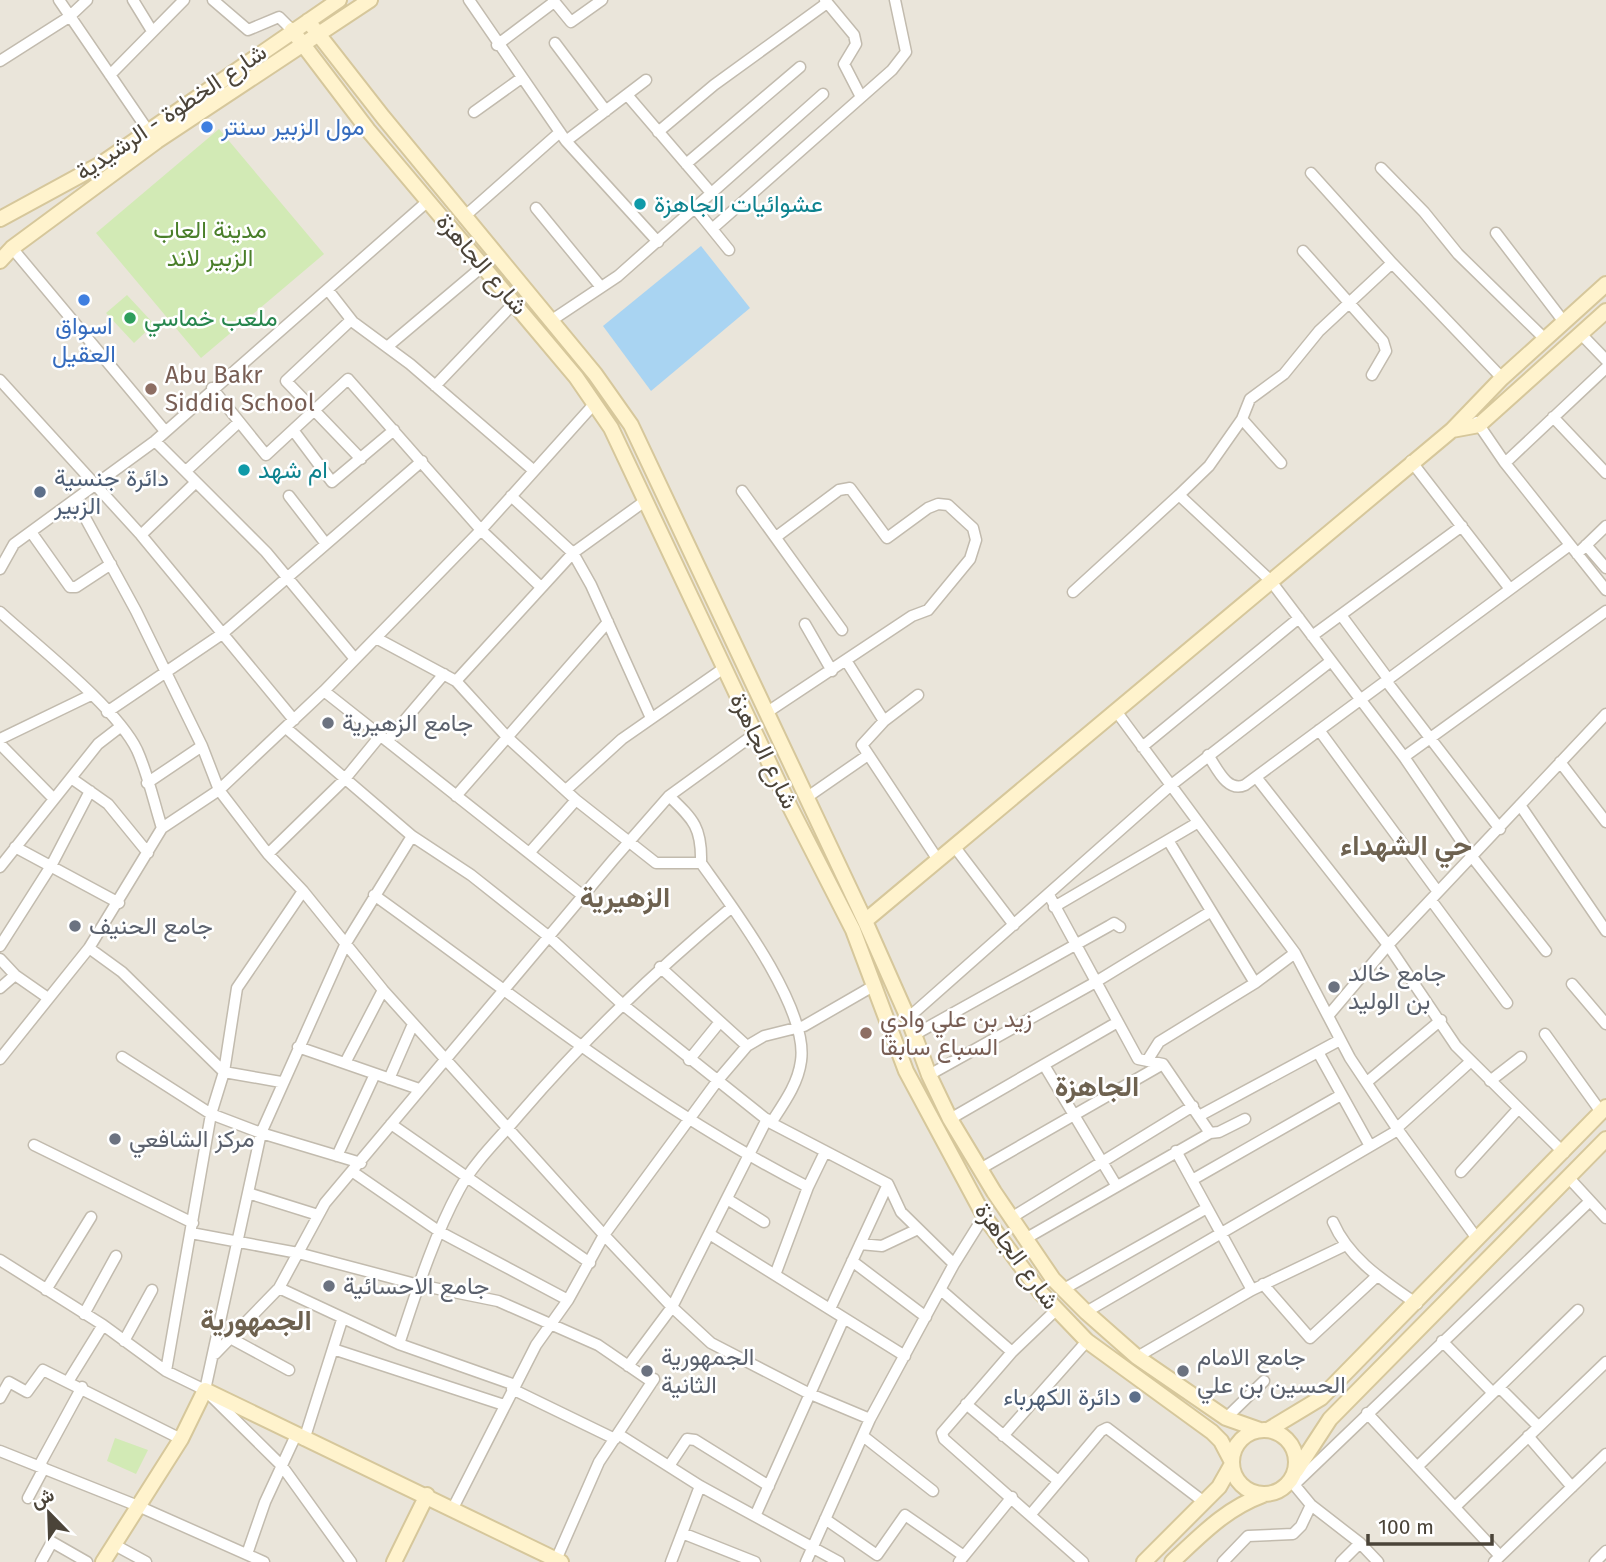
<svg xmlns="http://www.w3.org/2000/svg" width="1606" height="1562" viewBox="0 0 1606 1562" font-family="'Fira Sans',Vazirmatn,sans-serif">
  <rect width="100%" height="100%" fill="#f6f3ec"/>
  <path fill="#eae5da" d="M0 0H1606V1562H0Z"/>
  <path fill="#d2eab5" d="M219 129 324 254 201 358 96 233Z
    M127 295 154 324 134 343 106 313Z
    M115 1438 148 1450 136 1474 107 1461Z"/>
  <path fill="#a9d4f2" d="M701 246 750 308 651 391 603 326Z"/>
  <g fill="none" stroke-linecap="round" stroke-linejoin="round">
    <g stroke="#c2bbae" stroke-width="13">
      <path id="street" d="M59 0 147 129
        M133 0 152 31
        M213 0 248 30 279 17 292 30
        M469 0 566 141 658 242
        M553 0 571 22 602 0
        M825 0 854 35 856 44 844 64 861 97
        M555 43 606 111
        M497 45 554 2
        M0 61 69 17 87 0
        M110 75 184 0
        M628 96 712 194
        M474 112 520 79
        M658 132 714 85 827 3
        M566 141 646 80
        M686 164 800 67
        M1381 168 1424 212 1458 254 1545 339
        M1311 173 1392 263 1502 378
        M536 208 601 287
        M695 208 729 250
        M465 216 560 132
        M712 229 892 70 906 52 895 0
        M1496 233 1564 322
        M12 248 165 431
        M1303 251 1383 341 1386 351 1372 375
        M1392 263 1319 331 1284 374 1250 399 1242 419 1209 466 1179 495 1270 580 1404 757 1473 858 1546 951
        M328 290 353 322 410 364 533 470
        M351 320 286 381 361 459
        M552 320 618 276 823 94
        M1581 334 1606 360
        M387 347 483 266
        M0 380 141 535 294 720
        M435 386 515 302
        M212 388 266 455 348 379 481 530 541 587
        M1553 417 1606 473
        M1242 419 1281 463
        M1477 422 1505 463 1606 590
        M293 430 332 482 394 430
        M155 441 266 552 355 659
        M1411 461 1510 589
        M1505 463 1606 368
        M186 471 239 422
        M742 491 842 630
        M289 496 326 544
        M511 496 573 553 591 585 651 718
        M76 501 136 611 202 746 219 790 268 854 303 891 383 990 604 1235 672 1307 711 1343 808 1393 870 1419
        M31 532 70 587H76L111 564
        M141 535 195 483
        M1586 545 1606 568
        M1577 554 1606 526
        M0 569 14 544 155 441 428 201
        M1073 592 1179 495
        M0 612C37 646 116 707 137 750 148 774 154 803 162 828
        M1341 615 1389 680
        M805 624 832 671
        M1312 636 1462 526
        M376 638 456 681 507 737 576 800 656 863H701C731 905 809 1008 801 1061 798 1084 784 1103 771 1123
        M847 662 884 721
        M456 681 573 553 645 501
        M1387 682 1500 829
        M324 691 582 895
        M918 695 884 721 862 745 938 860
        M1116 711 1295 953 1328 1016
        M107 712 222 634 422 461
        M766 713 912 616 928 610 970 559 976 540 973 528 948 505 938 504 928 508 887 538 850 488 839 490 776 537
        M286 728 412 836 471 875 548 936 622 1004 771 1123 888 1184 901 1212 954 1264
        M1319 730 1438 892
        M0 739 91 695
        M387 741 444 674
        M0 744 53 798
        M1142 747 1299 618
        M1208 755C1217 768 1227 793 1245 785L1570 545
        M1404 757 1606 611
        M1560 762 1606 822
        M1256 777 1388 945 1456 1046 1564 1153
        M71 778 108 804 148 853
        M147 783 202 746
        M566 790 622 739 724 668
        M456 796 608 622
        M669 796C694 820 702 828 701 863
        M806 798 868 755
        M1520 805 1606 931
        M1168 840 1255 983
        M954 846 1014 925
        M15 847 119 903
        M530 852 576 800
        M268 854 344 780 380 736
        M0 867 98 744 120 727
        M374 895C515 996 653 1108 808 1187
        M1049 895 1138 1059 1163 1064 1210 1133
        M1431 900 1507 1003
        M1054 907 1197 823
        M0 946 51 866 90 791
        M89 948 122 972 224 1072 281 1082
        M0 959 15 975
        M660 967 747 1046
        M1572 984 1606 1024
        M0 988 15 975 48 998
        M908 1018 1170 786 1331 661
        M1545 1034 1601 1112
        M914 1035 1109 926 1114 923 1120 927
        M298 1047 419 1089
        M1318 1052 1370 1146
        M122 1057 211 1114 261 1133 361 1163
        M0 1059 89 948 162 828 219 790 324 691 481 530 595 403
        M689 1060 719 1023
        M1147 1061 1159 1042 1255 983 1295 953
        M345 1063 383 990
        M1044 1065 1116 1185
        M929 1075 1094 983 1210 912
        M389 1079 413 1024
        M1490 1081 1521 1057
        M1367 1082 1441 1020
        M1199 1116 1340 1040
        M950 1119 1116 1023
        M391 1124 590 1263
        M1397 1128 1470 1062
        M34 1145 193 1223
        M1176 1151 1252 1290
        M337 1156 375 1074
        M980 1169 1163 1064
        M353 1172 440 1232 568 1300
        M1461 1172 1518 1109
        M1568 1177 1606 1218
        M1192 1180 1341 1095
        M248 1193 318 1215
        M727 1199 764 1222
        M1011 1218 1193 1106
        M1333 1222C1349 1259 1384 1281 1417 1304
        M191 1233 298 1253 419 1285 498 1301 598 1345 652 1382
        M711 1235 905 1356
        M1025 1239 1210 1133 1219 1132 1245 1119
        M1478 1240 1398 1130 1350 1058 1328 1016 1388 945 1606 714
        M860 1244 882 1246 918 1229
        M0 1260 103 1325 166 1371 205 1390 282 1466 351 1562
        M852 1261 926 1317
        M775 1275 808 1187 825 1152
        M1263 1284 1310 1338 1377 1276
        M279 1288 399 1344 515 1385
        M46 1290 91 1217
        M941 1290 1012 1352
        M1062 1290 1207 1208
        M830 1309 888 1184
        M1056 1310 1012 1352 942 1433 944 1439 1083 1562
        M1086 1312 1398 1130
        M84 1314 116 1256
        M232 1339 289 1370
        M124 1341 152 1290
        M1442 1341 1493 1393
        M399 1344C416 1293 433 1238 459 1190 474 1162 499 1139 519 1115 587 1036 652 974 732 907
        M333 1349 504 1405
        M215 1354 279 1288 325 1203 613 860 669 796 756 733
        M1137 1357 1252 1290 1344 1246
        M628 1366 672 1307 767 1119
        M166 1371 211 1114 224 1072 237 988 303 891
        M69 1380 103 1325
        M1499 1387 1538 1426
        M512 1389 615 1439
        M205 1390 261 1133 346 943 412 836
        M0 1398 9 1382 27 1392 43 1370 181 1439
        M966 1404 1057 1480
        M1367 1413 1500 1556
        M1226 1418 1264 1381
        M618 1434 700 1486 839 1562
        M863 1436 933 1491
        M1003 1436 1087 1341
        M1528 1436 1572 1487
        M304 1440 342 1320
        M0 1451 138 1506 264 1562
        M39 1466 82 1387
        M669 1466 687 1439 695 1440 769 1486
        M1417 1467 1578 1310
        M1292 1482 1311 1505 1360 1543 1378 1562
        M1295 1484 1590 1201
        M28 1498 44 1468
        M1455 1507 1606 1362
        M453 1508 536 1345 568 1300 604 1235 718 1080 747 1046 764 1036 804 1026 875 985
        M756 1514 844 1318
        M1031 1514 1101 1431 1107 1428 1204 1502
        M825 1519 877 1555 905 1515 964 1556
        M682 1533 755 1562
        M113 1544 146 1562
        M247 1554 265 1502 296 1435
        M556 1560 599 1462 654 1379
        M41 1562 52 1542 87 1562
        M671 1562 700 1486
        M806 1562 870 1419 954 1264 984 1216
        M959 1562 1012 1497
        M1223 1562 1248 1536 1293 1534 1301 1526 1311 1505
        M1341 1562 1360 1543
        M1494 1562 1606 1454
        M1595 1562 1606 1551"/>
    </g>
    <g stroke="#d6c79b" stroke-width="18">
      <path id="secondary" d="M308 21 383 117 595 374 631 425 865 921 908 1018 929 1075 950 1119 994 1192 1053 1279 1086 1312 1137 1357 1226 1418 1260 1430
        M292 30 368 130 576 377 611 428 790 807 853 930 906 1071 984 1216 1040 1292 1087 1341 1212 1432 1221 1441 1232 1462
        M0 219 101 164 339 0
        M0 261 12 248 157 141 370 0
        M1452 430 1479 425 1606 311
        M865 921 1452 430 1502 378 1606 284
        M1232 1462a32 32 0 1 1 64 0a32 32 0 1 1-64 0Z
        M1268 1430 1321 1398 1606 1107
        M1296 1471 1330 1419 1606 1139
        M103 1562 181 1439 205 1390 561 1562
        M394 1562 427 1495
        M1144 1562 1219 1487 1232 1464
        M1172 1562C1201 1535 1225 1509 1263 1495"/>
    </g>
    <use href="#street" stroke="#fff" stroke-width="10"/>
    <use href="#secondary" stroke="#fff3cd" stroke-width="14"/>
  </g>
  <g fill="#3f7fe0" stroke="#fff" stroke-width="2.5">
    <circle cx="207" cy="127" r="7"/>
    <circle cx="84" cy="300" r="7"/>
  </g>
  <g fill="#0f9aa8" stroke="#fff" stroke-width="2.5">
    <circle cx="640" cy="204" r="7"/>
    <circle cx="244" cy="470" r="7"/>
  </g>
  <circle fill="#2e9e5b" stroke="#fff" stroke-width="2.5" cx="130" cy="318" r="7"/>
  <g fill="#8d6e63" stroke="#fff" stroke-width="2.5">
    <circle cx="151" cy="389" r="7"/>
    <circle cx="866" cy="1033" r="7"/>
  </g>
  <g fill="#5c6f8a" stroke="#fff" stroke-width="2.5">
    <circle cx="40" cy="492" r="7"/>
    <circle cx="1135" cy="1397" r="7"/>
  </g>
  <g fill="#6b7280" stroke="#fff" stroke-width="2.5">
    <circle cx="328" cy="723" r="7"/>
    <circle cx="75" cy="926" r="7"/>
    <circle cx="1334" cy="987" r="7"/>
    <circle cx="115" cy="1139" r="7"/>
    <circle cx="329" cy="1286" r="7"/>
    <circle cx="647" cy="1371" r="7"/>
    <circle cx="1183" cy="1371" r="7"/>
  </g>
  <g text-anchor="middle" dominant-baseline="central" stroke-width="5" stroke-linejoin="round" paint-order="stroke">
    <g font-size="24" fill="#4b4439" stroke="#fff">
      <text transform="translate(171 112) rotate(-34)">شارع الخطوة - الرشيدية</text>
      <text transform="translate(482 264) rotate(49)">شارع الجاهزة</text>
      <text transform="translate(764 751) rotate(64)">شارع الجاهزة</text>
      <text transform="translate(1017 1256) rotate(54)">شارع الجاهزة</text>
    </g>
    <g font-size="24" fill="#366cbe" stroke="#fff" text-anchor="start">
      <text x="221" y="127">مول الزبير سنتر</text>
      <text x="84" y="326" text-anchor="middle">اسواق<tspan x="84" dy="28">العقيل</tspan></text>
    </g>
    <g font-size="24" fill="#0d838f" stroke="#fff" text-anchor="start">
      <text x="654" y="204">عشوائيات الجاهزة</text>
      <text x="258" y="470">ام شهد</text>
    </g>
    <g font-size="24" fill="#4a7f2a" stroke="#fff">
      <text x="210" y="230">مدينة العاب<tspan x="210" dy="28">الزبير لاند</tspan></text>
    </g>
    <g font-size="24" fill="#27864d" stroke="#fff" text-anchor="start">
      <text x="144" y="318">ملعب خماسي</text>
    </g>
    <g font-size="24" fill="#785e54" stroke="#fff" text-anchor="start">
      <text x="165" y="375">Abu Bakr<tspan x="165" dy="28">Siddiq School</tspan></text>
      <text x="880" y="1019">زيد بن علي وادي<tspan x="880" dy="28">السباع سابقا</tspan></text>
    </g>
    <g font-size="24" fill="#4e5e75" stroke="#fff" text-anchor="start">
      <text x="54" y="478">دائرة جنسية<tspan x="54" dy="28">الزبير</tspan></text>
      <text x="1121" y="1397" text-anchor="end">دائرة الكهرباء</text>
    </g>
    <g font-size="24" fill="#5b616d" stroke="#fff" text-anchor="start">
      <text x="342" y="723">جامع الزهيرية</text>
      <text x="89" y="926">جامع الحنيف</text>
      <text x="1348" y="973">جامع خالد<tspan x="1348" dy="28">بن الوليد</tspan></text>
      <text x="129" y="1139">مركز الشافعي</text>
      <text x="343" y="1286">جامع الاحسائية</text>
      <text x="661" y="1357">الجمهورية<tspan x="661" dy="28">الثانية</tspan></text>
      <text x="1197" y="1357">جامع الامام<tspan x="1197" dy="28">الحسين بن علي</tspan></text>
    </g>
    <g font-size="28" font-weight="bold" fill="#6e6250" stroke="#fff">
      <text x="1406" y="845">حي الشهداء</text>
      <text x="625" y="897">الزهيرية</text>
      <text x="1097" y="1086">الجاهزة</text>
      <text x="256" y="1320">الجمهورية</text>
    </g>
  </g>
  <g transform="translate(49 1513) rotate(337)" stroke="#ffffff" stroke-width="5" paint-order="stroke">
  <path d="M0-5L12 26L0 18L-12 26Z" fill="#4b4439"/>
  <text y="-10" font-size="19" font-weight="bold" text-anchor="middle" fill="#4b4439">ش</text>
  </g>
  <path d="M1368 1534v10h124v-10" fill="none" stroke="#4b4439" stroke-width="3.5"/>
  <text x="1378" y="1534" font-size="21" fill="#4b4439" stroke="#ffffff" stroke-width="5" paint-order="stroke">100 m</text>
</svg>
